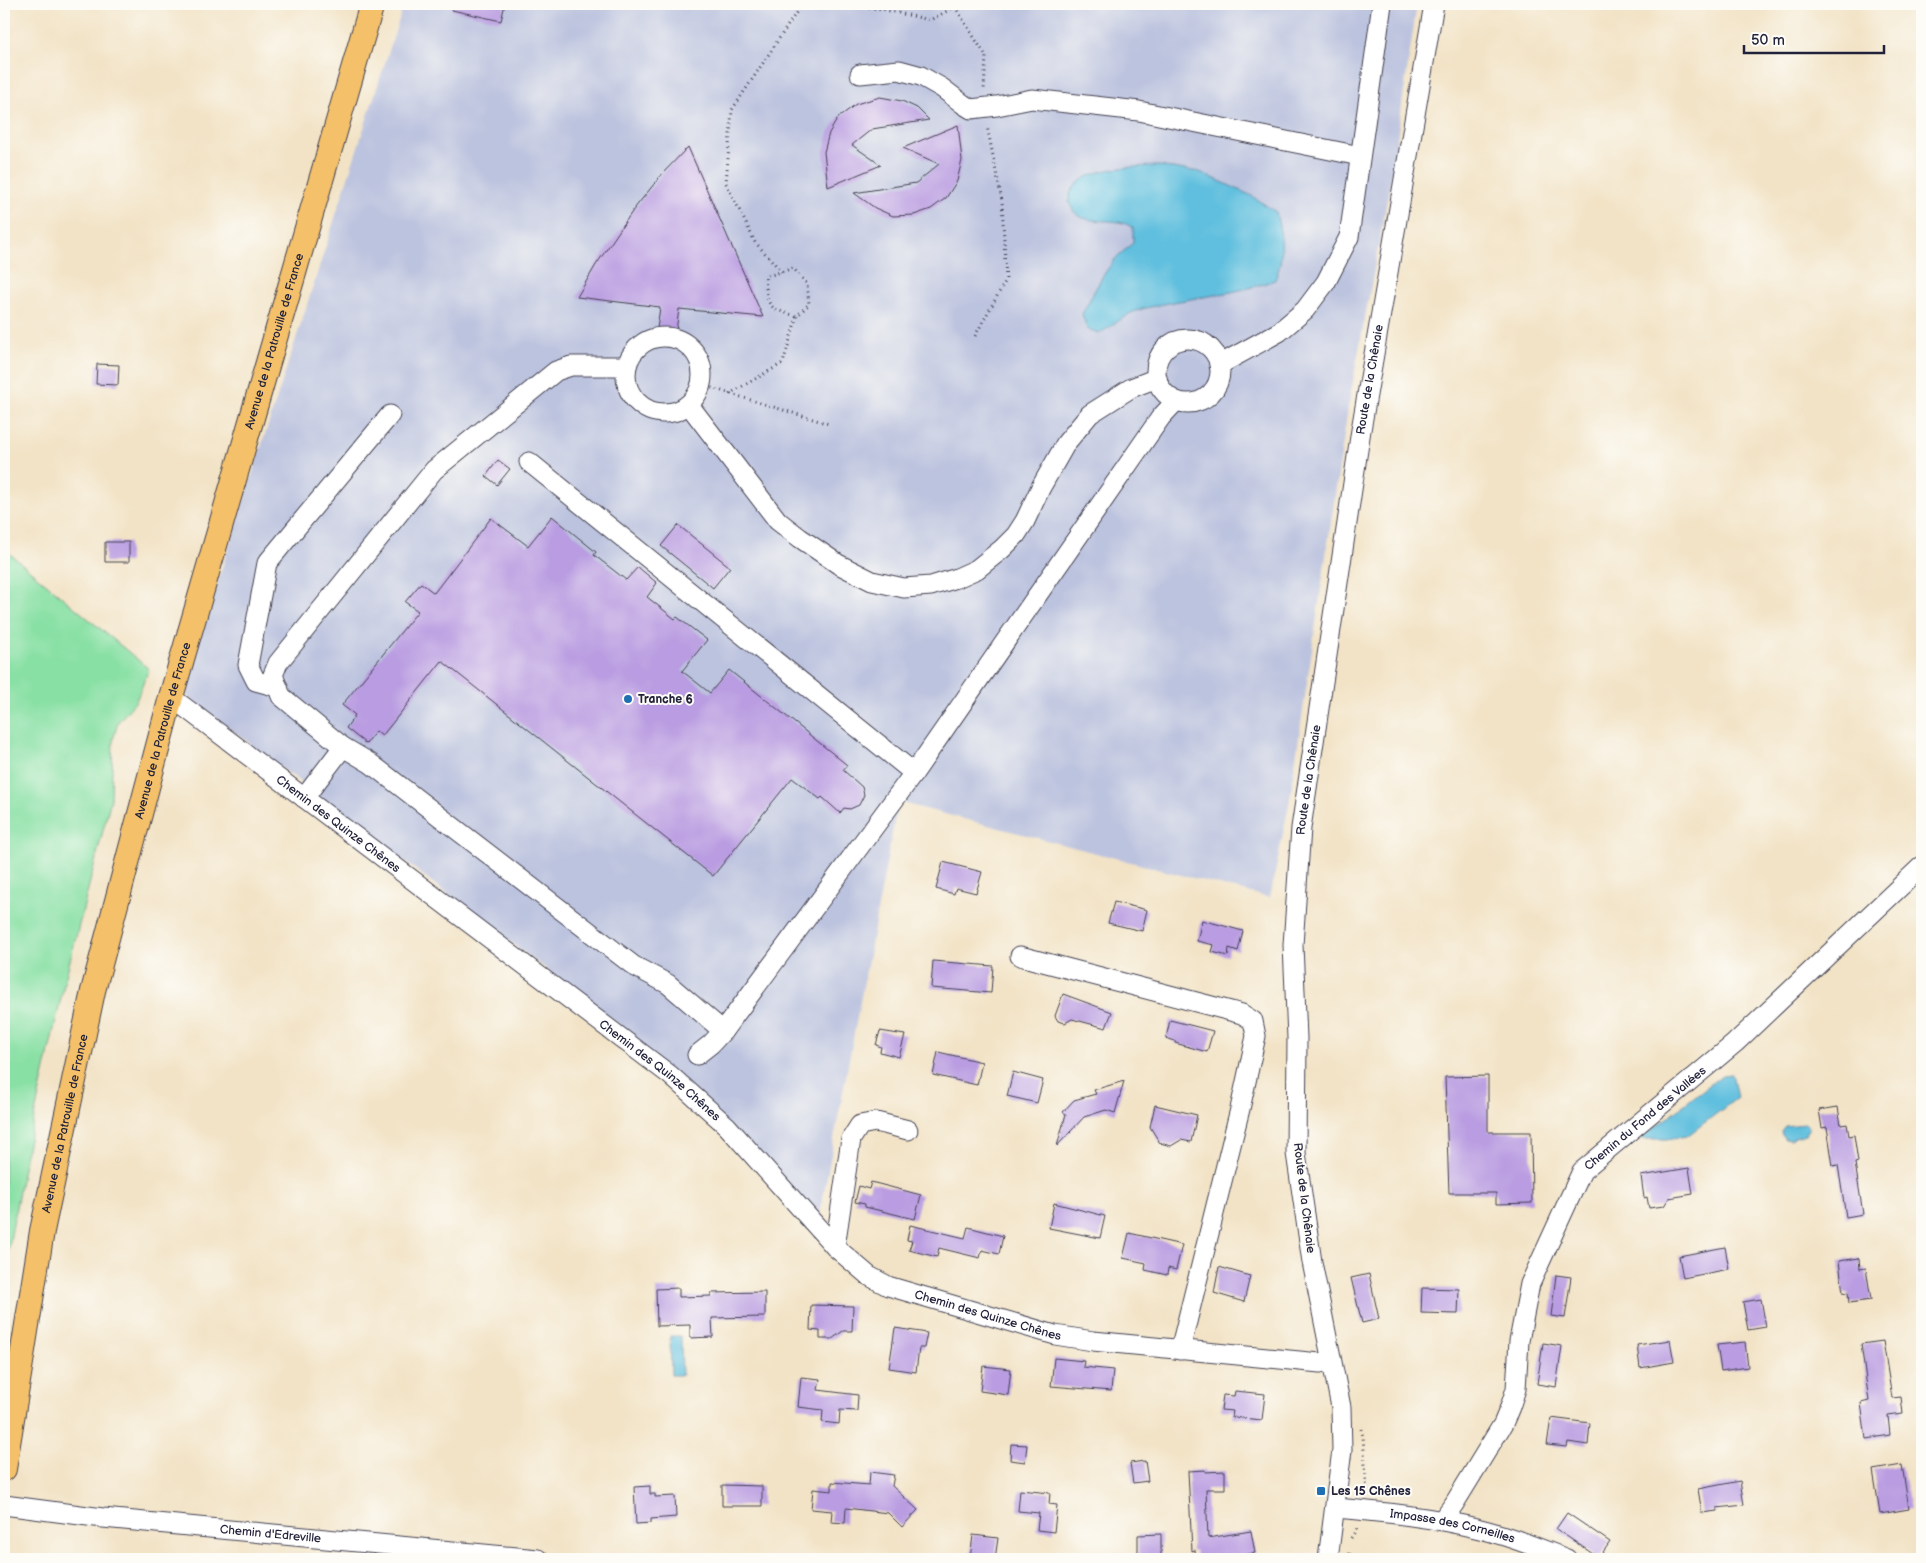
<svg xmlns="http://www.w3.org/2000/svg" width="1926" height="1563" viewBox="0 0 1926 1563" font-family="'Balsamiq Sans',sans-serif">
  <rect width="100%" height="100%" fill="#fdfcf7"/>
  <filter id="ink" filterUnits="userSpaceOnUse"><feTurbulence type="fractalNoise" baseFrequency=".02" numOctaves="2"/><feDisplacementMap in="SourceGraphic" scale="10" xChannelSelector="R" yChannelSelector="G"/><feConvolveMatrix kernelMatrix="1 2 1 2 8 2 1 2 1" color-interpolation-filters="sRGB"/></filter>
  <filter id="wash" filterUnits="userSpaceOnUse"><feTurbulence type="fractalNoise" baseFrequency=".0096" numOctaves="4" result="noise"/><feDisplacementMap in="SourceGraphic" scale="20" xChannelSelector="R" yChannelSelector="G"/><feGaussianBlur stdDeviation="1.12" result="paint"/><feColorMatrix in="noise" values="0 0 0 0 0 0 0 0 0 0 0 0 0 0 0 0 0 1.4 0 .05"/><feComposite in="paint" operator="in"/></filter>
  <g filter="url(#wash)">
    <rect width="100%" height="100%" fill="#f2e3c6"/>
    <path fill="#bcc3de" d="M404 4H1417L1391 179 1348 408 1289 804 1270 898 898 802 819 1218 621 1026 182 692Z"/>
    <path fill="#88e0a4" stroke="#558170" d="M4 549 149 669 136 701 118 722 113 740 111 799 65 980 24 1162 4 1275Z"/>
    <path fill="#60bfde" stroke="#41708c" d="M1158 166 1200 172 1250 195 1276 212C1282 238 1285 254 1275 280 1232 296 1187 297 1142 309 1125 313 1115 326 1099 333L1087 329 1082 314 1102 277 1115 259 1133 243V228C1117 215 1091 227 1075 213 1073 211 1071 206 1069 203 1069 200 1069 194 1071 192 1084 166 1133 167 1158 166Z
      M1732 1074 1737 1098 1687 1136 1667 1139H1640L1722 1075Z
      M1805 1124 1809 1128 1806 1134 1795 1137 1790 1140 1785 1139 1782 1135 1781 1131 1785 1126Z
      M670 1336H681L682 1375H671Z"/>
    <g id="blocks">
      <path fill="#b99ce1" d="M452 4H505L501 21 452 10Z
        M880 97 902 101 917 108 929 120 872 129 852 145 881 165 828 187 824 152 829 133 838 118 856 104Z
        M958 125 962 160 957 181 946 198 931 209 914 215 893 216 875 208 854 193 916 183 939 164 903 148Z
        M688 147 763 317 679 309 676 331 657 329 660 307 577 297 596 265 634 209 663 173Z
        M97 364 119 365 118 385 96 384Z
        M498 460 510 469 497 485 486 476Z
        M552 516 596 552 594 555 626 580 638 567 657 583 647 597 675 619 677 617 707 640 682 671 710 693 729 670 847 765 843 770 862 787 864 795 859 805 850 809 844 808 840 813 822 797 820 799 792 778 713 876 442 661 382 736 376 731 366 744 346 728 355 715 342 705 418 611 405 602 421 583 434 593 491 518 528 546Z
        M678 525 730 567 713 588 661 546Z
        M105 542H129V562H105Z
        M943 862 982 872 976 893 956 888 954 894 936 889Z
        M1114 902 1147 910 1142 931 1108 923Z
        M1202 920 1243 931 1238 951 1229 948 1228 956 1212 952 1214 945 1197 941Z
        M933 961 993 966 991 993 931 988Z
        M1063 994 1112 1012 1106 1028 1072 1019 1065 1023 1058 1021 1055 1016Z
        M1170 1020 1213 1031 1207 1052 1175 1043V1041L1166 1038Z
        M880 1031 905 1035 899 1057 880 1052 881 1047 876 1045Z
        M938 1052 982 1062 977 1085 933 1075Z
        M1013 1072 1043 1080 1037 1103 1007 1096Z
        M1488 1076V1132H1531L1532 1203 1496 1204V1193H1449L1445 1077Z
        M1124 1081 1115 1113 1106 1110 1084 1117 1057 1146 1066 1114 1063 1112 1074 1100 1096 1094 1094 1090Z
        M1155 1105 1197 1115 1191 1142 1181 1140 1171 1146 1160 1143 1150 1127Z
        M1838 1107 1841 1125 1847 1124 1849 1136 1854 1135 1858 1162 1855 1163 1863 1214 1846 1217 1838 1165 1833 1166 1827 1127 1822 1128 1819 1110Z
        M1689 1168 1693 1194 1669 1198 1664 1206 1649 1208 1647 1197 1644 1198 1641 1176Z
        M871 1182 921 1195 915 1219 865 1207V1204L855 1202 859 1186 869 1189Z
        M1054 1203 1105 1216 1100 1238 1049 1228Z
        M910 1225 965 1238 968 1227 1003 1236 999 1254 982 1250 980 1258 939 1248 937 1257 909 1250 912 1241 907 1240Z
        M1129 1233 1182 1245 1176 1270 1168 1268 1167 1275 1145 1270 1146 1263 1123 1258Z
        M1725 1247 1729 1269 1683 1278 1679 1256Z
        M1859 1258 1860 1269 1866 1268 1871 1300 1849 1303 1848 1292 1843 1293 1839 1261Z
        M1219 1267 1250 1276 1244 1302 1214 1293Z
        M1369 1274 1379 1319 1362 1323 1351 1278Z
        M1556 1275 1571 1277 1565 1318 1551 1316Z
        M679 1288V1297L711 1296V1293L765 1292V1317L712 1318 713 1337 690 1338V1325L657 1326 656 1289Z
        M1422 1288 1459 1289 1458 1314 1421 1313Z
        M1761 1299 1766 1327 1748 1330 1743 1302Z
        M811 1305 853 1306 852 1331H843L832 1339H820V1331L810 1330Z
        M895 1328 927 1333 924 1348H919L916 1372 889 1368Z
        M1670 1340 1674 1362 1640 1368 1637 1345Z
        M1883 1341 1892 1398 1901 1397 1903 1414 1888 1416 1890 1435 1866 1439 1861 1403 1869 1401 1861 1344Z
        M1745 1342 1748 1367 1721 1371 1717 1345Z
        M1543 1343 1562 1346 1556 1387 1537 1384Z
        M1054 1358 1084 1361 1083 1367 1113 1370 1111 1391 1051 1386Z
        M983 1366 1011 1369 1008 1395 980 1391Z
        M801 1377 820 1379 818 1390 858 1395 857 1411 840 1410 839 1424 822 1422 823 1410 798 1407Z
        M1235 1391 1265 1394 1262 1420 1232 1417 1233 1411 1221 1410 1223 1395 1234 1396Z
        M1551 1418 1590 1423 1588 1445 1568 1442 1567 1447 1547 1445Z
        M1011 1444 1027 1445 1025 1462 1010 1460Z
        M1145 1461 1148 1481 1133 1483 1130 1463Z
        M1902 1465 1909 1509 1880 1514 1873 1470Z
        M1205 1470V1472L1225 1471V1489H1206L1208 1538 1251 1531 1255 1553 1219 1559H1196L1195 1550 1192 1551 1188 1471Z
        M870 1472 894 1475 892 1486 918 1510 902 1527 888 1513 846 1508 845 1523 831 1522 832 1511 811 1509 813 1489 832 1491V1482L869 1485Z
        M1740 1481 1744 1505 1717 1508V1511L1702 1513 1698 1489Z
        M722 1485 762 1486V1506H722Z
        M650 1486V1494H655V1497L675 1496 676 1517 651 1519V1523L636 1524 634 1487Z
        M1020 1490 1050 1493 1049 1504 1057 1505 1054 1532 1037 1530 1039 1513 1018 1511Z
        M1567 1513 1610 1542 1599 1558 1556 1529Z
        M1161 1534V1559H1138V1535Z
        M973 1535 998 1538 995 1559H970Z"/>
    </g>
  </g>
  <g filter="url(#ink)">
    <use href="#blocks" fill-opacity="0" stroke="#413f50" stroke-width="1"/>
    <g fill="none" stroke-linecap="round" stroke-linejoin="round">
      <g stroke="#413f50" stroke-width="21">
        <g id="minor">
          <path d="M860 74 899 70 921 76 942 88 963 104 971 109 997 106 1032 99 1139 111 1360 156"/>
          <circle cx="664" cy="375" r="38"/>
          <circle cx="1188" cy="371" r="32"/>
          <path d="M1219 365 1279 332 1305 310 1326 282 1349 237 1382 4"/>
          <path d="M627 366H571L556 371 434 470 278 663 273 675 281 696 343 747 370 763 634 966 668 984 723 1031"/>
          <path d="M689 405 778 521 800 538 838 564 872 581 904 588 931 586 957 578 977 569 1002 549 1016 535 1025 521 1041 487 1066 443 1090 414 1131 388 1157 378"/>
          <path d="M529 462 914 773"/>
          <path d="M278 687 256 681 248 665 267 563 390 415"/>
          <path id="s1" d="M171 697 670 1075 727 1126 835 1247 869 1276 888 1286 997 1318 1055 1335 1093 1341 1320 1363 1331 1360"/>
          <path d="M304 798 343 747"/>
          <path d="M1020 956 1242 1014 1253 1021 1256 1036 1240 1109 1180 1350"/>
          <path d="M697 1055 711 1044 723 1031 914 773 1161 417 1176 401"/>
          <path d="M835 1247 851 1139 860 1125 876 1122 908 1130"/>
          <path id="s2" d="M4 1505 103 1518 538 1559"/>
          <path id="s3" d="M1335 1508C1384 1512 1432 1517 1480 1529 1510 1536 1539 1548 1567 1559"/>
          <path id="s4" d="M1442 1520 1454 1504 1503 1424 1510 1407 1516 1389 1519 1341 1530 1284 1582 1171 1735 1043 1922 866"/>
          <path id="s5" d="M1328 1559 1342 1450 1341 1407 1312 1262 1296 1153 1297 1038 1293 945 1301 828 1361 430 1434 4"/>
        </g>
      </g>
      <g stroke="#413f50" stroke-width="26">
        <g id="major">
          <path id="s6" d="M4 1469 42 1231 93 991 171 697 372 4"/>
        </g>
      </g>
      <path stroke="#413f50" stroke-width="3" stroke-dasharray="1 4" stroke-linecap="butt" d="M829 4 881 9 930 20 955 7 986 56 984 90
        M782 272 755 242 726 183 732 110 802 4
        M975 336 1006 280 1002 201 987 126
        M702 385 829 424
        M729 394 783 363 797 316 809 304 807 284 793 268 765 277C768 307 766 308 797 316
        M1361 1429 1363 1436 1367 1494
        M1351 1538 1358 1527
        M1349 1559 1350 1550"/>
      <use href="#minor" stroke="#fff" stroke-width="19"/>
      <use href="#major" stroke="#f4c16b" stroke-width="24"/>
    </g>
  </g>
  <g fill="#1f6fb2" stroke="#fdfcf7" stroke-width="2">
    <circle cx="628" cy="699" r="5"/>
    <rect x="1316" y="1486" width="10" height="10" rx="2.5"/>
  </g>
  <g text-anchor="middle" dominant-baseline="central" stroke-width="4" stroke-linejoin="round" paint-order="stroke">
    <g font-size="12" fill="#22223b" stroke="#fdfcf7">
      <text stroke="none"><textPath href="#s6" startOffset="1161">Avenue de la Patrouille de France</textPath></text>
      <text stroke="none"><textPath href="#s5" startOffset="1190">Route de la Chênaie</textPath></text>
      <text stroke="none"><textPath href="#s6" startOffset="756">Avenue de la Patrouille de France</textPath></text>
      <text stroke="none"><textPath href="#s5" startOffset="785">Route de la Chênaie</textPath></text>
      <text stroke="none"><textPath href="#s1" startOffset="210">Chemin des Quinze Chênes</textPath></text>
      <text stroke="none"><textPath href="#s1" startOffset="615">Chemin des Quinze Chênes</textPath></text>
      <text stroke="none"><textPath href="#s4" startOffset="464">Chemin du Fond des Vallées</textPath></text>
      <text stroke="none"><textPath href="#s6" startOffset="351">Avenue de la Patrouille de France</textPath></text>
      <text transform="translate(1304 1198) rotate(83)">Route de la Chênaie</text>
      <text stroke="none"><textPath href="#s1" startOffset="1035">Chemin des Quinze Chênes</textPath></text>
      <text stroke="none"><textPath href="#s3" startOffset="119">Impasse des Corneilles</textPath></text>
      <text stroke="none"><textPath href="#s2" startOffset="268">Chemin d'Edreville</textPath></text>
    </g>
    <g font-size="12" font-weight="bold" fill="#22223b" stroke="#fdfcf7" text-anchor="start">
      <text x="638" y="699">Tranche 6</text>
      <text x="1331" y="1491">Les 15 Chênes</text>
    </g>
  </g>
  <rect width="1926" height="1563" fill="none" stroke="#fdfcf7" stroke-width="20"/>
  <path d="M1744 45v8h140v-8" fill="none" stroke="#22223b" stroke-width="2.5"/>
  <text x="1751" y="45" font-size="15" fill="#22223b" stroke="#fdfcf7" stroke-width="4" paint-order="stroke">50 m</text>
</svg>
